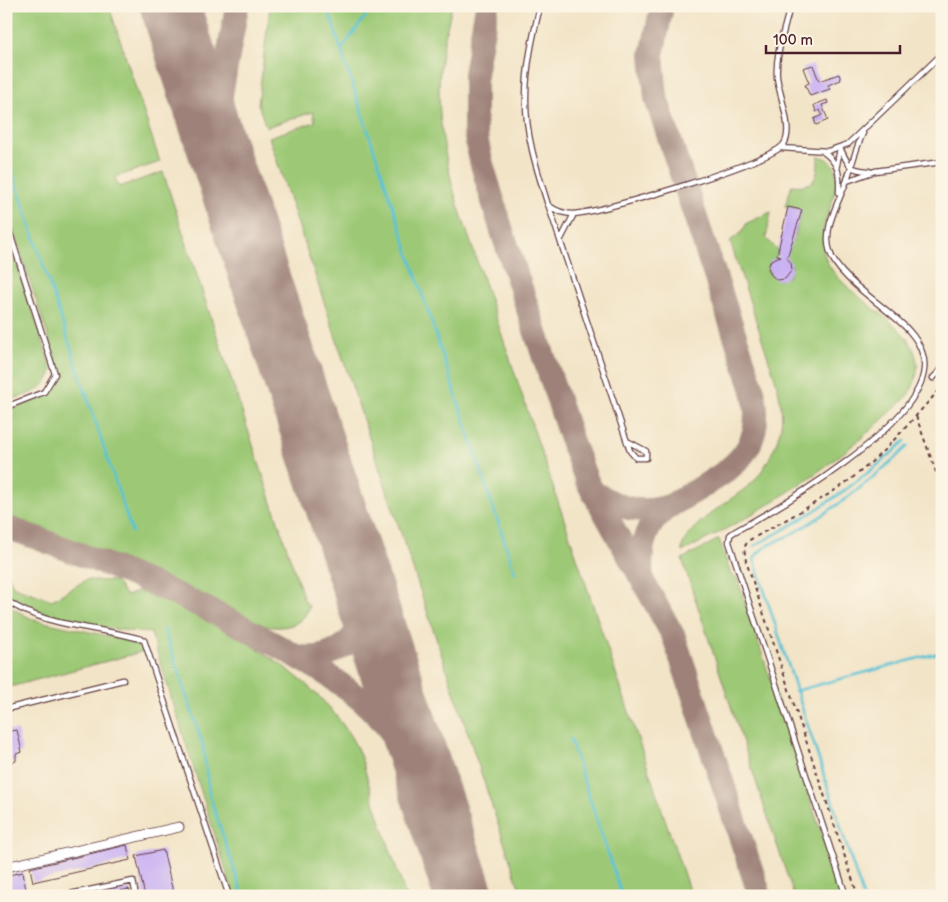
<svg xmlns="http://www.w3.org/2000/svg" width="948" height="902" viewBox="0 0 948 902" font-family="'Balsamiq Sans',sans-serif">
  <rect width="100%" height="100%" fill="#fcf5e5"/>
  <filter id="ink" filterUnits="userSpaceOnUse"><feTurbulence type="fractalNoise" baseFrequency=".02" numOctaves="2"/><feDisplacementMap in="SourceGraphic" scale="10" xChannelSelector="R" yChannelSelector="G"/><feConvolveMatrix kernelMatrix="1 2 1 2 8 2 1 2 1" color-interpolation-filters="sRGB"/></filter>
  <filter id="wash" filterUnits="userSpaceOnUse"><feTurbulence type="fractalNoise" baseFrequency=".0096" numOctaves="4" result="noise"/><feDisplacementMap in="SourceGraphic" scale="20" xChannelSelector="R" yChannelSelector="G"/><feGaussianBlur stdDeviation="1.12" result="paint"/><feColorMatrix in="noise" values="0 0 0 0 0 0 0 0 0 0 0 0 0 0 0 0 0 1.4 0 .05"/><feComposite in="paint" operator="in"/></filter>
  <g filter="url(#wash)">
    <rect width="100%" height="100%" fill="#f2e4c7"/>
    <path fill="#9dc976" stroke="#747450" d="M6 6H109L160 162 115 177 119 187 163 172 304 600 309 606C303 629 278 630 258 624L114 556 6 518V411C29 403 57 398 59 370L6 208Z
      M270 6H452C448 24 443 42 441 60 435 107 444 156 457 202L691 896H522L269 137 315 122 313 112 266 127 258 104Z
      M818 156C854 162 827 210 823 231 823 236 823 241 823 246 823 281 885 311 905 336 917 351 921 368 913 386 909 397 895 408 886 416 826 473 755 515 682 552 679 528 738 497 754 481 767 466 777 446 781 426 783 412 780 398 777 385L730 241 741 233 747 223 771 212 766 238 778 250 777 256 769 264V272L777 280 788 277 792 266 785 257 792 240H794L801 210 785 206 792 185C817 188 818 176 818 156Z
      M6 233 52 370C47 392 25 395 6 401Z
      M719 539 731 575 737 578 842 896H794L682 559Z
      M6 570 14 587 52 600 86 580 115 581 126 596 139 591C217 623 317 669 357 748 364 762 367 780 372 795 383 828 394 862 406 896H234L151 633C102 629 49 620 6 595Z
      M6 605 34 620 136 642 145 651 6 688Z"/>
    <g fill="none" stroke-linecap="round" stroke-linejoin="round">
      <path stroke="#58c2d5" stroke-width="2.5" d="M327 6 341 50
        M373 6 341 50 515 573
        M6 153 132 532
        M754 546C809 517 860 483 905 441
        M164 629 203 745 209 794 243 896
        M795 691 942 652
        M570 739 622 896
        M863 896 754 559C760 547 776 542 788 536 832 512 872 480 908 446"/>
      <path stroke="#9e8279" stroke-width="24" d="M487 6 475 74V132L481 161 501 228 573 445 587 481 674 637 760 896
        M235 204 223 143 221 95 237 6
        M593 492C619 508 640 515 669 506
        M6 527C100 560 189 596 276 645 314 666 354 688 383 722 406 749 422 780 437 812
        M642 577C640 559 641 541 651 525 660 510 675 503 690 494 736 468 768 446 752 387L656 98 652 55 662 6
        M296 656C327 663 358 644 364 612 366 599 361 585 357 573"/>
      <path stroke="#9e8279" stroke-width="60" d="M170 6 464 896"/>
    </g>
    <g id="blocks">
      <path fill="#c9b1f3" d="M813 65 819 81 839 74 841 80 828 85 830 89 810 96 805 85 809 83 803 68Z
        M827 100 828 103 822 105 828 120 816 125 814 119 822 115 820 110 816 112 814 105Z
        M788 207 802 210 787 258 791 263 792 270 785 279 777 280 771 275 768 268 771 260 781 256 777 255Z
        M6 723 11 731 17 730 22 752 16 754V761L6 763Z
        M127 845 130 860 33 882 30 868Z
        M163 850 174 896H145L136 856Z
        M23 872 27 896H11L8 875Z
        M129 889 131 896H101V895Z"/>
    </g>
  </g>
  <g filter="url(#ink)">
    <use href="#blocks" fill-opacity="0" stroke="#633d42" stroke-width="1"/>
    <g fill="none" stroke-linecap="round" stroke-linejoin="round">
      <g stroke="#633d42" stroke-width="7">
        <path id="service" d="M540 6C533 36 526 66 526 97 525 134 537 170 548 205 556 211 563 214 573 214 599 213 773 162 784 144 794 129 779 95 777 77 775 55 785 28 790 6
          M781 148 828 151 848 144 942 54
          M840 148C849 165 848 170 869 171
          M822 151C839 163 840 173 839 193
          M837 165 840 148
          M847 181 875 171 942 162
          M549 207 630 451 636 458H646V451L629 442
          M6 221 55 374 44 392 6 407
          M561 239 574 214
          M933 378 942 369
          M6 600C45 628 99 626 144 640L229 896
          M6 709 123 680
          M60 896 133 881 136 896
          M846 896 729 542 730 535 734 532C782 506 918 427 924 370 926 357 919 342 910 332 891 309 838 280 830 252 822 228 839 202 847 180 852 164 856 148 863 133"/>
      </g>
      <g stroke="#633d42" stroke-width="11">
        <path id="minor" d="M6 867 179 827"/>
      </g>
      <path stroke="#633d42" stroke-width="2" stroke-dasharray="4 4" stroke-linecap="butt" d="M916 416 942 489
        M858 896 746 561 744 548 748 541C785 520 822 501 856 475 888 450 914 417 942 387"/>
      <use href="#service" stroke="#fff" stroke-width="4.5"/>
      <use href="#minor" stroke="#fff" stroke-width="9"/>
    </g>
  </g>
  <rect width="948" height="902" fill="none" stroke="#fcf5e5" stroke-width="25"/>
  <path d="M766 45v8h134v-8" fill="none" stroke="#4a1f2b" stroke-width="2.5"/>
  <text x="773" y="45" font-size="15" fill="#4a1f2b" stroke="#fcf5e5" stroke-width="4" paint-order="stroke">100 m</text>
</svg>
